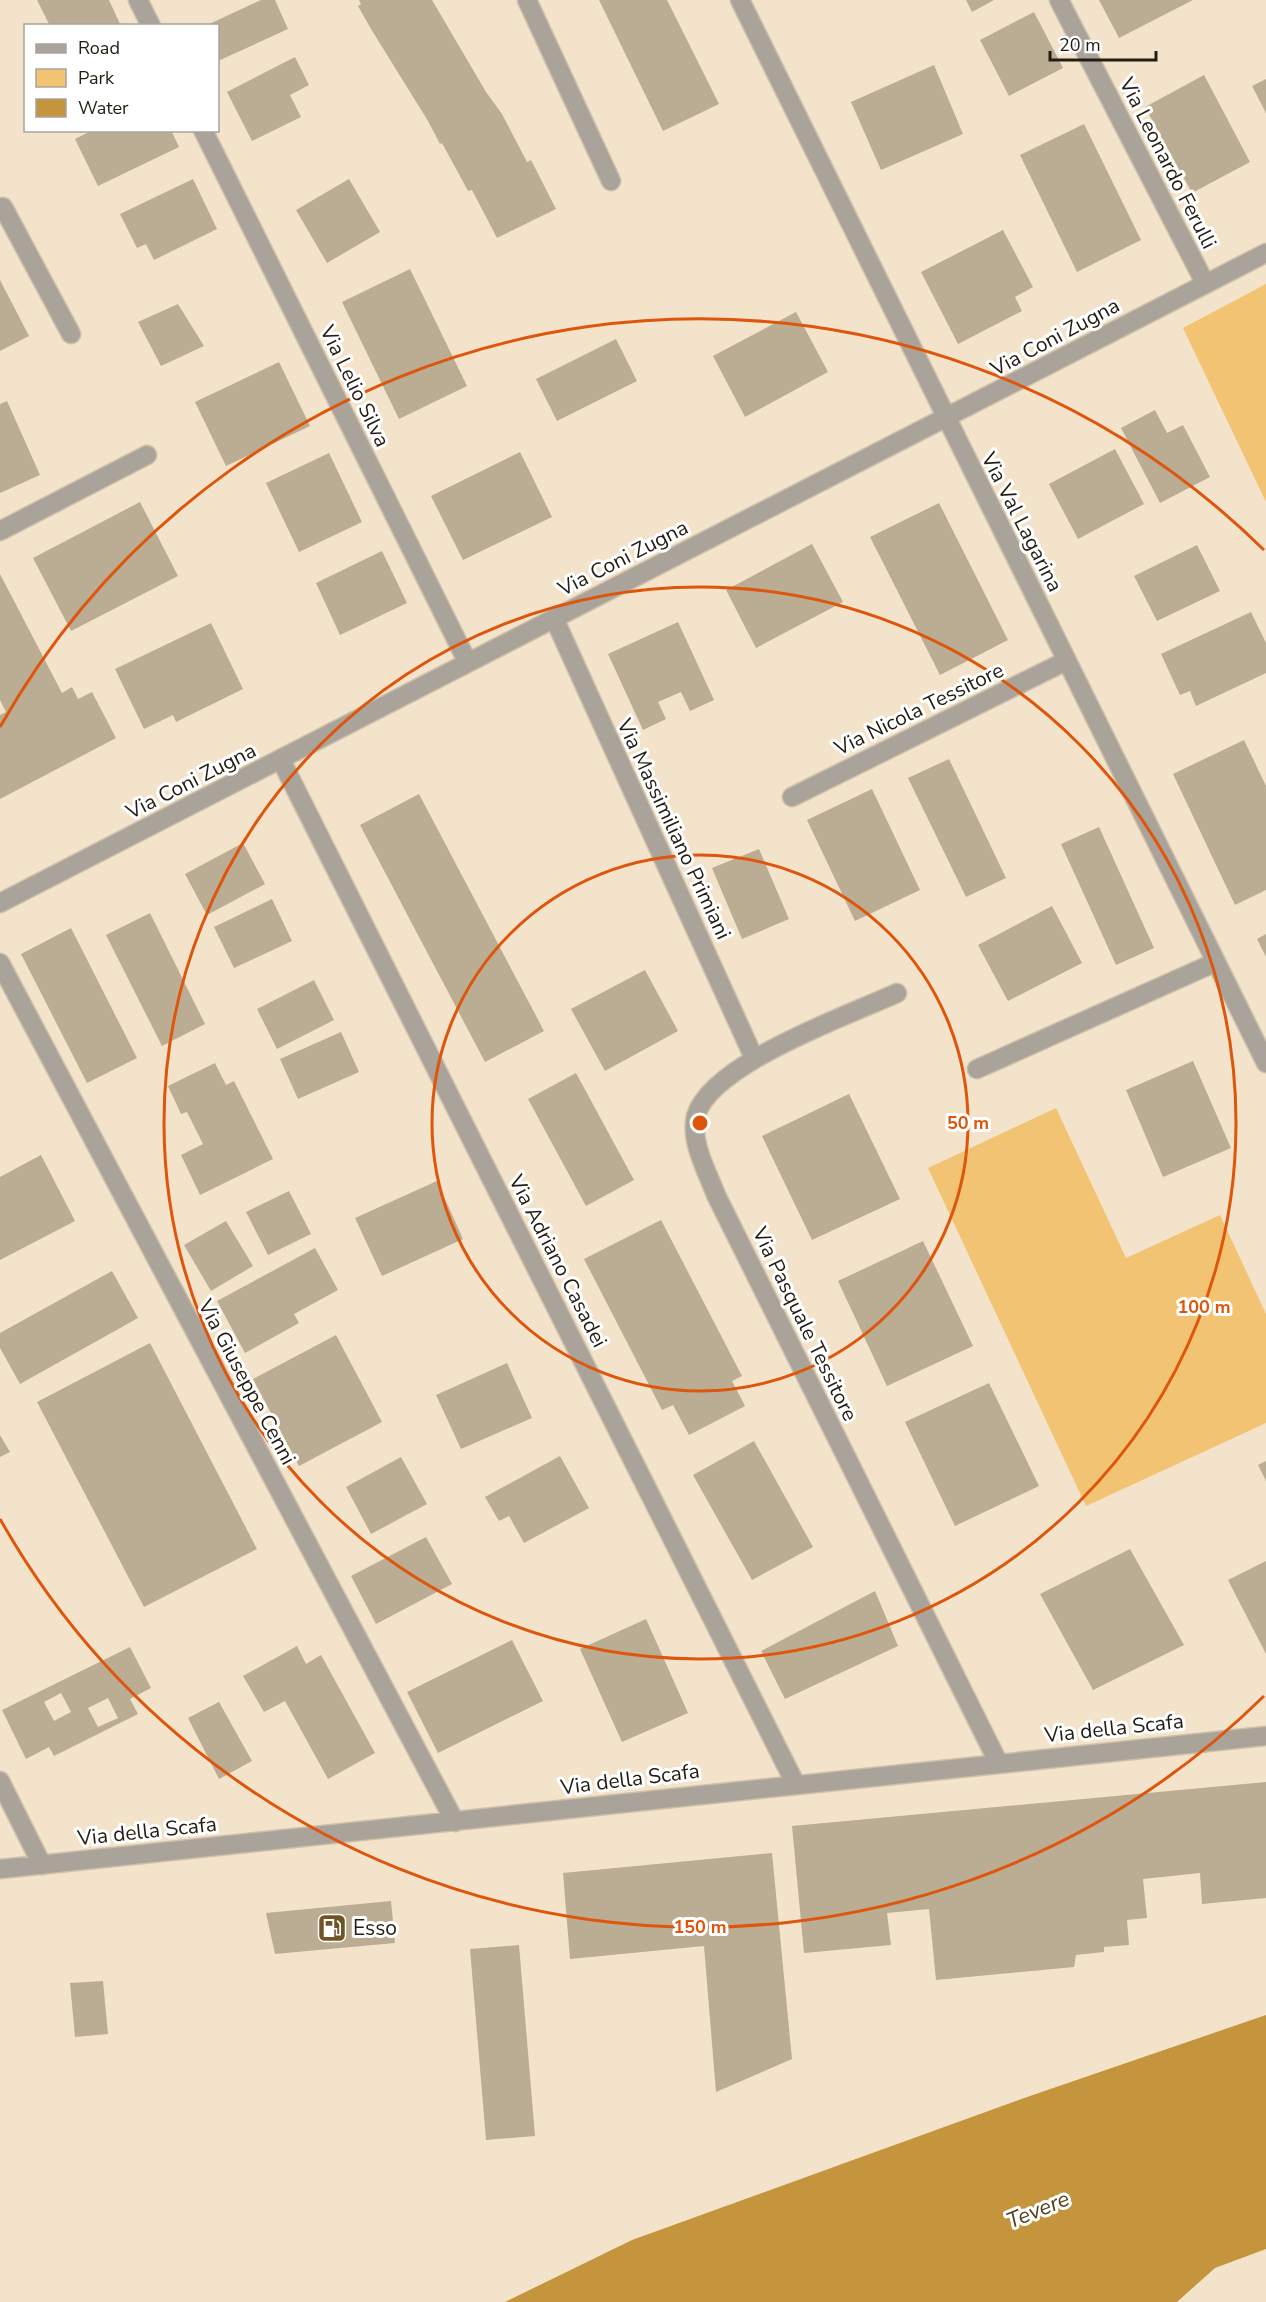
<svg xmlns="http://www.w3.org/2000/svg" width="1266" height="2302" viewBox="0 0 1266 2302" font-family="'Nunito Sans',sans-serif">
  <rect width="100%" height="100%" fill="#f2e3ca"/>
  <path fill="#f1c372" d="M1266 284V502L1183 328Z
    M1056 1108 1126 1258 1220 1215 1266 1314V1423L1086 1506 928 1168Z"/>
  <path fill="#c5953d" d="M1266 2015V2249L1215 2268 1177 2302H505L632 2240 1030 2096Z"/>
  <path fill="#bbac94" fill-rule="evenodd" d="M37 0H109L121 26H50Z
    M261 0H275L288 29 218 61V26H205Z
    M359 0H432L486 92 502 114 527 162 531 160 556 209 497 238 472 190 468 191 442 143 440 144 428 121 371 29 358 6 361 4Z
    M599 0H667L719 104 663 131Z
    M966 0H994L972 12Z
    M1099 0H1193L1119 38Z
    M1034 12 1063 68 1009 96 980 40Z
    M295 57 309 85 290 95 301 117 252 141 227 92Z
    M934 65 963 134 881 170 851 102Z
    M1204 75 1250 162 1192 193 1145 107Z
    M1266 79V113L1252 86Z
    M1084 124 1141 240 1077 272 1020 155Z
    M93 130H171L179 147 98 186 75 139Z
    M193 179 217 229 154 260 146 244 137 248 120 214Z
    M349 179 380 232 327 263 296 210Z
    M1003 230 1033 287 1015 297 1022 311 958 344 921 272Z
    M410 269 467 386 399 419 342 302Z
    M0 280 29 336 0 351Z
    M178 304 204 346 161 366 138 322Z
    M796 312 828 372 745 417 713 356Z
    M616 339 637 381 557 421 536 379Z
    M279 362 310 426 226 466 195 402Z
    M7 401 40 475 0 493V404Z
    M1155 410 1167 433 1183 425 1210 477 1160 503 1121 428Z
    M1115 449 1144 504 1078 539 1049 484Z
    M520 452 552 517 463 560 431 496Z
    M329 453 362 522 299 552 266 483Z
    M140 502 178 576 71 631 33 558Z
    M939 503 1008 640 940 675 870 537Z
    M812 544 843 602 756 648 726 590Z
    M1197 545 1220 591 1157 621 1134 576Z
    M382 551 407 603 340 635 316 583Z
    M0 574 62 693 72 687 78 699 92 692 116 738 0 799V715L6 712 0 700Z
    M1251 612 1266 643V673L1196 706 1190 691 1180 695 1161 654Z
    M678 622 714 700 690 711 681 692 658 702 666 719 643 730 608 654Z
    M211 623 243 689 176 722 173 715 144 729 115 669Z
    M1244 740 1266 786V890L1235 905 1173 774Z
    M949 759 1006 878 966 897 908 778Z
    M872 789 920 890 855 921 807 820Z
    M419 794 544 1031 485 1062 360 825Z
    M1099 827 1154 948 1116 965 1061 844Z
    M243 843 265 884 207 915 185 874Z
    M759 849 789 919 742 939 712 868Z
    M272 899 292 941 234 968 214 927Z
    M1052 906 1082 963 1008 1001 978 945Z
    M150 913 205 1024 162 1046 106 935Z
    M71 928 137 1058 87 1083 21 954Z
    M1266 934V957L1257 939Z
    M645 970 678 1031 605 1071 571 1009Z
    M314 980 334 1020 277 1049 257 1009Z
    M341 1032 359 1072 298 1099 280 1059Z
    M1193 1061 1231 1148 1163 1177 1126 1090Z
    M215 1063 226 1085 234 1081 273 1159 200 1195 181 1155 203 1144 187 1112 181 1114 168 1086Z
    M576 1073 634 1180 586 1206 528 1099Z
    M849 1094 900 1199 812 1240 762 1136Z
    M41 1155 75 1221 0 1260V1177Z
    M437 1181 463 1239 382 1276 355 1218Z
    M289 1191 311 1234 268 1255 246 1212Z
    M661 1220 742 1376 732 1381 745 1406 689 1435 673 1405 662 1410 584 1259Z
    M226 1221 253 1266 211 1291 184 1245Z
    M923 1241 973 1346 887 1386 838 1281Z
    M315 1248 338 1290 294 1314 299 1323 245 1353 217 1301Z
    M112 1271 138 1318 20 1384 0 1348V1333Z
    M336 1335 382 1422 299 1466 253 1379Z
    M150 1343 257 1549 144 1607 37 1402Z
    M507 1363 532 1418 461 1449 436 1395Z
    M989 1383 1039 1486 955 1526 905 1422Z
    M0 1435 10 1452 0 1457Z
    M754 1441 813 1547 752 1580 693 1475Z
    M560 1456 589 1508 524 1543 509 1516 499 1521 485 1497Z
    M401 1457 427 1504 371 1534 346 1487Z
    M1266 1461V1481L1258 1465Z
    M426 1537 452 1584 376 1624 351 1576Z
    M1130 1549 1184 1645 1093 1690 1040 1594Z
    M1266 1561V1654L1228 1580Z
    M875 1591 898 1646 785 1699 761 1651Z
    M646 1619 688 1713 622 1742 580 1649Z
    M512 1640 543 1701 438 1753 407 1692Z
    M297 1646 306 1664 321 1655 375 1753 328 1779 285 1701 264 1712 243 1676Z
    M130 1647 151 1688 130 1699 138 1714 54 1756 49 1747 26 1759 2 1710ZM61 1693 71 1712 54 1721 44 1702ZM108 1698 118 1718 98 1727 88 1708Z
    M219 1702 252 1761 219 1779 188 1718Z
    M1266 1782V1898L1202 1904 1200 1873 1143 1879 1147 1918 1127 1920 1129 1945 1104 1947V1952L1076 1955 1074 1967 936 1980 929 1909 887 1913 891 1945 804 1953 792 1826Z
    M772 1853 792 2059 716 2092 704 1946 570 1959 563 1873Z
    M391 1901 395 1943 275 1954 266 1913Z
    M519 1945 535 2136 486 2140 470 1949Z
    M103 1981 108 2034 75 2037 70 1983Z"/>
  <g fill="none" stroke-linecap="round" stroke-linejoin="round">
    <g stroke="#cdbfa9" stroke-width="21">
      <path id="minor" d="M138 0 151 26
        M527 0 611 181
        M740 0 1266 1063
        M1059 0 1205 283
        M203 130 467 661
        M0 209 3 207 71 334
        M0 531 147 455
        M554 618 754 1058
        M281 760 795 1783
        M792 797 1066 661
        M0 903 1266 253
        M0 963 455 1822
        M897 993C849 1015 710 1064 696 1116 690 1142 707 1171 716 1195L998 1762
        M977 1069 1216 962
        M0 1781 42 1865
        M0 1869C422 1827 844 1777 1266 1736"/>
    </g>
    <use href="#minor" stroke="#aaa399" stroke-width="18"/>
  </g>
  <g fill="none" stroke="#de560c" stroke-width="3">
    <circle cx="700" cy="1123" r="268"/>
    <circle cx="700" cy="1123" r="536"/>
    <path d="M1264 1696A804 804 0 0 1 0 1519M0 727A804 804 0 0 1 1264 550"/>
  </g>
  <defs>
    <g id="fuel-square" transform="scale(1.5)"><rect x="-9" y="-9" width="18" height="18" rx="4" fill="#6f5526" stroke="#fff"/><path d="M-5.5-6h7V0h2V4h1.3V-2.5L3-4.5l.8-.8L6-3V5H2.5V1h-1V6h-7ZM-4.2-4.7v3.2H.2V-4.7Z" fill="#fff"/></g>
  </defs>
  <g fill-rule="evenodd">
    <use href="#fuel-square" x="332" y="1928"/>
  </g>
  <g text-anchor="middle" dominant-baseline="central" stroke-width="6" stroke-linejoin="round" paint-order="stroke">
    <g font-size="21" fill="#221c13" stroke="#fff">
      <text transform="translate(1168 163) rotate(63)">Via Leonardo Ferulli</text>
      <text transform="translate(1055 337) rotate(-28)">Via Coni Zugna</text>
      <text transform="translate(355 386) rotate(64)">Via Lelio Silva</text>
      <text transform="translate(1022 522) rotate(63)">Via Val Lagarina</text>
      <text transform="translate(623 558) rotate(-27)">Via Coni Zugna</text>
      <text transform="translate(919 709) rotate(-26)">Via Nicola Tessitore</text>
      <text transform="translate(191 781) rotate(-27)">Via Coni Zugna</text>
      <text transform="translate(674 829) rotate(65)">Via Massimiliano Primiani</text>
      <text transform="translate(558 1261) rotate(63)">Via Adriano Casadei</text>
      <text transform="translate(805 1324) rotate(64)">Via Pasquale Tessitore</text>
      <text transform="translate(247 1382) rotate(62)">Via Giuseppe Cenni</text>
      <text transform="translate(1114 1728) rotate(-6)">Via della Scafa</text>
      <text transform="translate(630 1779) rotate(-7)">Via della Scafa</text>
      <text transform="translate(147 1831) rotate(-6)">Via della Scafa</text>
    </g>
    <g font-size="21" fill="#221c13" stroke="#fff" text-anchor="start">
      <text x="353" y="1928">Esso</text>
    </g>
    <g font-size="22" font-style="italic" fill="#55411c" stroke="#fff">
      <text transform="translate(1038 2210) rotate(-22)">Tevere</text>
    </g>
  </g>
  <circle cx="700" cy="1123" r="9" fill="#de560c" stroke="#fff" stroke-width="3"/>
  <g font-size="18" text-anchor="middle" font-weight="bold" fill="#de560c" stroke="#fff" stroke-width="6" stroke-linejoin="round" paint-order="stroke">
    <text x="968" y="1129">50 m</text>
    <text x="1204" y="1313">100 m</text>
    <text x="700" y="1933">150 m</text>
  </g>
  <rect x="24" y="24" width="195" height="108" fill="#ffffff" stroke="#a7a4a1" stroke-width="1.5"/>
  <rect x="36" y="44" width="30" height="9" fill="#aaa399" stroke="#a7a4a1" stroke-width="1.5"/>
  <text x="78" y="54" font-size="18" fill="#221c13">Road</text>
  <rect x="36" y="69" width="30" height="18" fill="#f1c372" stroke="#a7a4a1" stroke-width="1.5"/>
  <text x="78" y="84" font-size="18" fill="#221c13">Park</text>
  <rect x="36" y="99" width="30" height="18" fill="#c5953d" stroke="#a7a4a1" stroke-width="1.5"/>
  <text x="78" y="114" font-size="18" fill="#221c13">Water</text>
  <path d="M1050 51v9h106v-9" fill="none" stroke="#221c13" stroke-width="3"/>
  <text x="1059" y="51" font-size="18" fill="#221c13" stroke="#ffffff" stroke-width="4.5" paint-order="stroke">20 m</text>
</svg>
